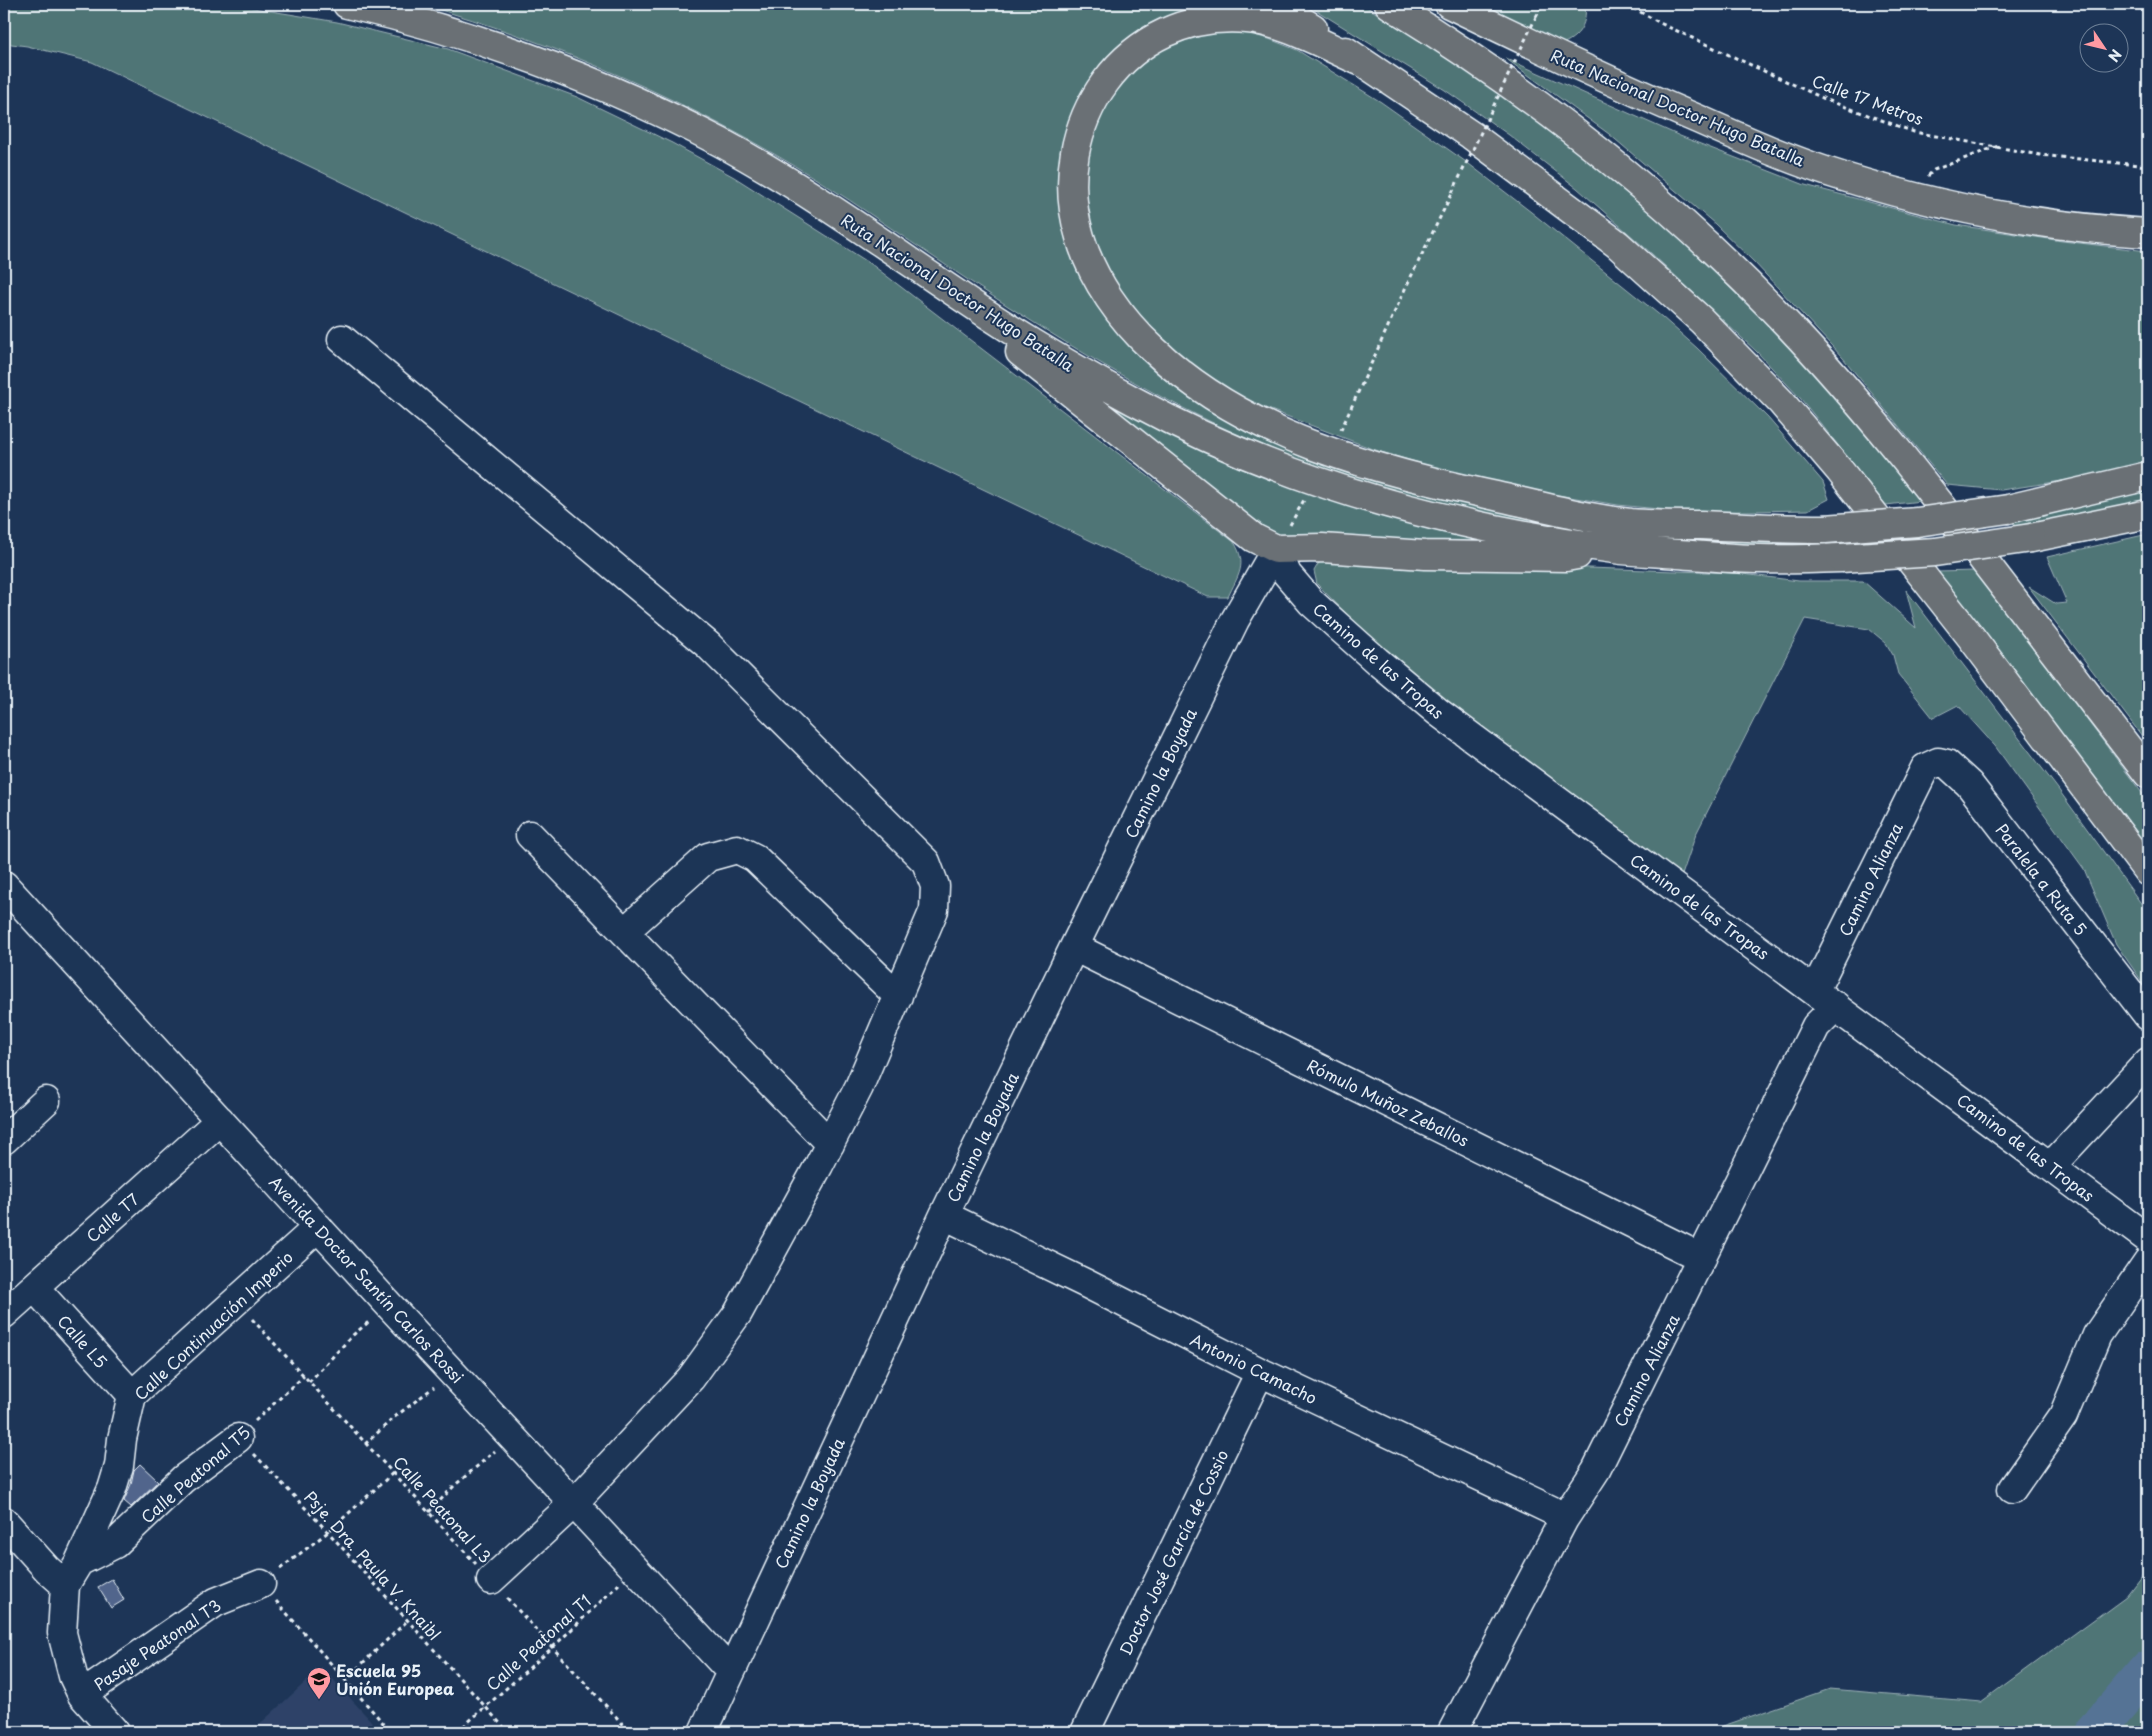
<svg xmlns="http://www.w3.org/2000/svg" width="2152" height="1736" viewBox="0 0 2152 1736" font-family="'Playpen Sans',sans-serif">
  <rect width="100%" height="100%" fill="#1d3557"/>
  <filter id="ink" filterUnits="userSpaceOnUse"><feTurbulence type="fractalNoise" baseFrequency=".02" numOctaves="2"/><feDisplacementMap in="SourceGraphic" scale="10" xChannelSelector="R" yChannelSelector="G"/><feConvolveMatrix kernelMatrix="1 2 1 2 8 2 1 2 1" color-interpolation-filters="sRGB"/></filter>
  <g filter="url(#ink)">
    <path fill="#2d4367" d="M322 1667 381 1732H251Z"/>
    <path fill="#4f7476" stroke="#9cb2b7" d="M4 4H229L337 22 448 49 577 97 672 143 734 177 871 264 1234 542C1248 565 1238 575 1228 597H1208L92 62 27 46 4 43Z
      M420 4H1228L1223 6C1207 10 1191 13 1176 17 1170 18 1163 18 1158 20 1151 22 1143 28 1137 32 1098 59 1071 99 1062 146 1053 191 1060 228 1078 270 1110 343 1178 401 1252 431 1280 442 1310 451 1338 461 1367 472 1395 483 1424 492 1478 509 1535 519 1591 526 1676 538 1759 543 1845 541V545C1820 546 1793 548 1768 547 1576 542 1367 501 1195 414 1106 370 1023 317 941 262 900 235 860 206 818 180 693 103 561 44 420 4Z
      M1306 4H1362L1461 66 1595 164 1671 230 1778 335 1840 403 1921 501 1886 505 1801 399 1757 352 1652 254 1577 188 1509 135 1445 90Z
      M1471 4H1585C1588 26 1577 40 1556 46Z
      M1223 33H1246L1269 39 1297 50 1381 102 1469 164 1531 212 1662 317 1697 348 1768 418 1823 482 1829 499 1808 510 1689 512 1618 505 1528 490 1458 474 1381 452 1260 406 1209 380 1179 355 1144 322 1125 299 1100 257 1091 232 1085 183 1090 136 1121 80 1159 49 1197 35Z
      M1505 58 1680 136 1805 185 1956 225 2062 241 2148 251V461L2082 478 2001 490 1947 485 1843 358 1754 262 1715 224 1609 134Z
      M1119 407 1456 534 1477 541 1472 544 1281 536 1266 531 1113 411Z
      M2148 491V499L2142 501 2071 518 2016 527 2012 522Z
      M2148 534V744L2029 587 2056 604 2067 603 2047 557Z
      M1325 559 1734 573 1799 581H1863L1916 628 1906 590 2058 789 2148 913V990L2116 944 2084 869 1995 746 1958 705 1933 718 1898 674 1893 655 1886 643 1869 629 1805 619 1696 834 1682 875C1555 784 1425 697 1317 584L1314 571 1318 564Z
      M1975 571 2148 801V849L1937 572Z
      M2148 1567V1732H1721L1723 1726 1830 1689 1981 1702 2126 1596Z"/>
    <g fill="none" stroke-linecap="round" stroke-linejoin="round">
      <path stroke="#547395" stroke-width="38" d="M2094 1732 2148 1669"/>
    </g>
    <path fill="#51658c" stroke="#e8f1f8" d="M140 1464 158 1481 131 1507 124 1501 131 1484 134 1470Z
      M112 1579 124 1600 111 1608 98 1587Z"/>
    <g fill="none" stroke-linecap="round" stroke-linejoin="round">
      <g stroke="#e8f1f8" stroke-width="31">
        <path id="minor" d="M342 339 708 645 926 862 935 886 934 910 859 1087 819 1165 738 1313 691 1378 573 1504 491 1580
          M1276 549 1287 574 1311 602 1377 661 1438 712 2148 1239
          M530 835 830 1144
          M4 885 389 1305 731 1672
          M624 932 708 857 737 849 755 858 898 996
          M1074 947 1702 1258
          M1815 990 1925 768 1938 762 1947 764 1969 784 2148 1016
          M4 1140 46 1101
          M2052 1165 2148 1062
          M944 1215 1087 1284 1260 1372 1551 1510 1564 1519
          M34 1287 132 1395
          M4 1314 220 1120
          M2012 1489 2063 1416 2097 1335 2148 1261
          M4 1521 47 1569 65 1585
          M79 1562 115 1544 183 1479 238 1438
          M82 1695 216 1602 261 1584
          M115 1732 82 1695 73 1676 62 1633 65 1585 79 1562 112 1489 119 1466 122 1439 132 1395 318 1227
          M703 1732 944 1215 1074 947 1235 620 1276 549
          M1085 1732 1260 1372
          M1452 1732 1564 1519 1596 1470 1816 1026 1836 1006"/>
      </g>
      <g stroke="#e8f1f8" stroke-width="31">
        <path id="highway" d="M347 4C477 34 602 80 720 142 813 192 899 256 987 314 1034 345 1084 374 1134 401 1282 482 1447 527 1614 549 1635 552 1657 552 1678 554 1705 556 1733 559 1760 559 1787 560 1814 559 1841 558
          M1274 4 1313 28
          M1389 4C1535 94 1671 201 1789 326 1862 403 1927 486 1991 570 2044 638 2096 706 2148 774
          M1449 4C1532 44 1615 84 1700 120 1747 141 1795 162 1844 177 1943 208 2045 227 2148 233
          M1346 51 1471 135 1617 244 1701 320 1781 402 1840 471 1971 637 2148 872
          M1362 62C1327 47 1285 22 1247 19 1126 8 1046 125 1080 237 1092 279 1121 320 1154 350 1247 438 1374 469 1496 496 1540 506 1585 518 1630 523 1653 525 1678 525 1701 525 1742 527 1784 529 1825 529
          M1020 352 1254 538 1276 549 1322 548 1425 555 1566 557 1577 555
          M2008 509 2148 476
          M2031 538 2148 514"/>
      </g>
      <path stroke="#e8f1f8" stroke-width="3" stroke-dasharray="4 4" stroke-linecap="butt" d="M1626 4 1662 24 1827 100 1914 132 2040 155 2148 166
        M1536 17 1543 4
        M1928 176 1934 170 1998 146
        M1341 430 1405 289 1452 193
        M1290 525 1304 500
        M252 1319 476 1564
        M309 1382 353 1335 371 1320
        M255 1421 304 1376
        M365 1444 396 1416 434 1387
        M254 1454 328 1532 508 1732
        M429 1512 454 1486 495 1451
        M280 1569 328 1532 394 1472
        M507 1598 630 1732
        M276 1601 391 1732
        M345 1680 407 1621
        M457 1732 553 1647 619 1584"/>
      <use href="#minor" stroke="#1d3557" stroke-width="28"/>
      <use href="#highway" stroke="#6a7074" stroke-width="28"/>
      <g stroke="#e8f1f8" stroke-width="31" stroke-linecap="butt">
        <path id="highway-bridge" d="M1825 529 1917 522 2008 509
          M1841 558 1935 552 2031 538"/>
      </g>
      <path stroke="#e8f1f8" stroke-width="3" stroke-dasharray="4 4" stroke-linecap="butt" d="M1452 193 1536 17"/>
      <use href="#highway-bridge" stroke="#6a7074" stroke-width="28"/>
    </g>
  </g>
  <defs>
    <g id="school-pin" transform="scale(1.25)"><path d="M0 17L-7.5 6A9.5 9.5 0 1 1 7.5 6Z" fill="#ff9aa2" stroke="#1d3557"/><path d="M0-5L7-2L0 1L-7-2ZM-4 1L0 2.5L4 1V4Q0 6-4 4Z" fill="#111"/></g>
  </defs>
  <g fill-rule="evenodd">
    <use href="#school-pin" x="319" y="1679"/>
  </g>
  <g text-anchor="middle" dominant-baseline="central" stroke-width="4" stroke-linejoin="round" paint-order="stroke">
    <g font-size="16" fill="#e8f1f8" stroke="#1d3557">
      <text transform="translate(1868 99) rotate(20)">Calle 17 Metros</text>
      <text transform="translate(1678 107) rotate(23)">Ruta Nacional Doctor Hugo Batalla</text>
      <text transform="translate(958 292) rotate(33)">Ruta Nacional Doctor Hugo Batalla</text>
      <text transform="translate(1379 660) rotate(41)">Camino de las Tropas</text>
      <text transform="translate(1160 773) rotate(-64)">Camino la Boyada</text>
      <text transform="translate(1870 879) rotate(-64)">Camino Alianza</text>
      <text transform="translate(2042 879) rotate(52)">Paralela a Ruta 5</text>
      <text transform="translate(1700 906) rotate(36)">Camino de las Tropas</text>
      <text transform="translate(1388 1102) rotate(26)">Rómulo Muñoz Zeballos</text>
      <text transform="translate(982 1137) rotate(-64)">Camino la Boyada</text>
      <text transform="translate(2026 1147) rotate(37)">Camino de las Tropas</text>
      <text transform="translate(112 1217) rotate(-42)">Calle T7</text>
      <text transform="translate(367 1279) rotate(47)">Avenida Doctor Santín Carlos Rossi</text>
      <text transform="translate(213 1325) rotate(-43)">Calle Continuación Imperio</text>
      <text transform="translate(83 1341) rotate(48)">Calle L5</text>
      <text transform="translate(1254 1368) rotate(26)">Antonio Camacho</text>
      <text transform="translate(1646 1370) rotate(-63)">Camino Alianza</text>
      <text transform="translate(195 1474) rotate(-41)">Calle Peatonal T5</text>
      <text transform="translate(809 1503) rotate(-65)">Camino la Boyada</text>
      <text transform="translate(443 1509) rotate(48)">Calle Peatonal L3</text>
      <text transform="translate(1173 1552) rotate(-64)">Doctor José García de Cossio</text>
      <text transform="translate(373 1565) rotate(48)">Psje. Dra. Paula V. Knaibl</text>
      <text transform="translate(538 1642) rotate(-42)">Calle Peatonal T1</text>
      <text transform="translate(157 1644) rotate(-34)">Pasaje Peatonal T3</text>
    </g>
    <g font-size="16" font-weight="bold" fill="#e8f1f8" stroke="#1d3557" text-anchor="start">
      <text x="336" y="1670">Escuela 95<tspan x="336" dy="18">Unión Europea</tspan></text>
    </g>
  </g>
  <rect width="2152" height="1736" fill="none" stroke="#1d3557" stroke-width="20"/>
  <rect x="10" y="10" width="2132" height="1716" fill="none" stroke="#e8f1f8" stroke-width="2" filter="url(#ink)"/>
  <g transform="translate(2104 48) rotate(125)"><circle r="24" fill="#1d3557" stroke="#6e8097"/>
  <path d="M0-4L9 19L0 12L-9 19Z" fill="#ff9aa2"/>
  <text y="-8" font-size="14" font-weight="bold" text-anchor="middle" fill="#e8f1f8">N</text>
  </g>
</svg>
